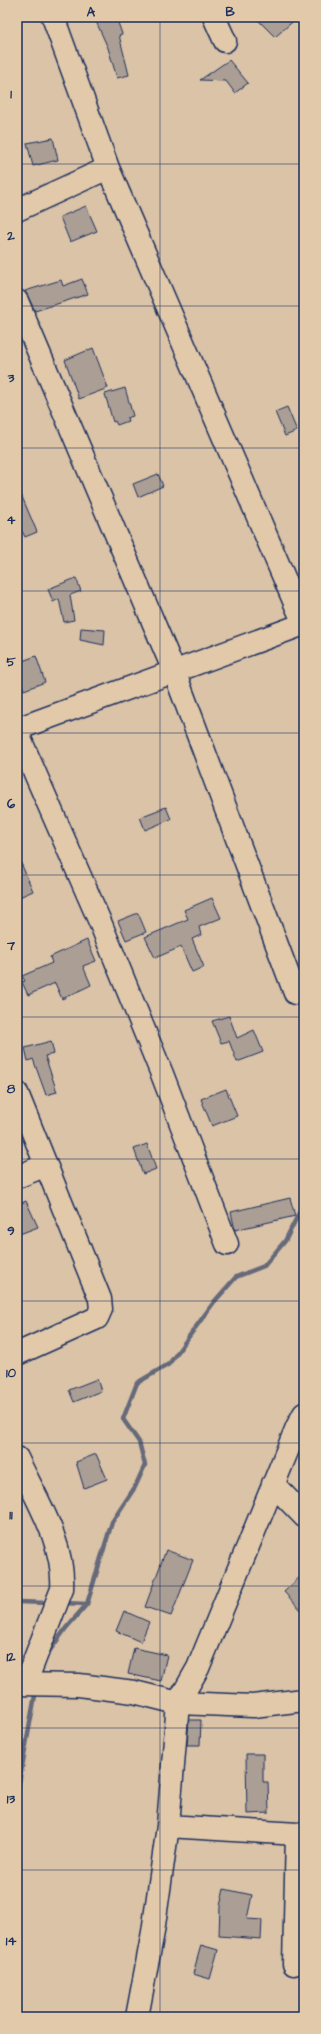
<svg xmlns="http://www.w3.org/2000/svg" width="321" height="2034" viewBox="0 0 321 2034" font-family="'Architects Daughter',sans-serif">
  <rect width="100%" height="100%" fill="#dac3a7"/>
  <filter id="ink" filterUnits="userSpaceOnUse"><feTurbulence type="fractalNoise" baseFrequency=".025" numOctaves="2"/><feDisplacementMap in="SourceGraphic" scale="8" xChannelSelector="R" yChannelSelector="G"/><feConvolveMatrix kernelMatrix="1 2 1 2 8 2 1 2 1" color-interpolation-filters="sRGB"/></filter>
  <g filter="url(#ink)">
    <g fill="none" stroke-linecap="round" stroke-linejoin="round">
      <path stroke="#65697a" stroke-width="4.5" d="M17 1602 49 1603
        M63 1603 87 1604
        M46 1656 66 1628 87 1604 112 1522 135 1487 145 1465 139 1442 123 1419 137 1383 169 1364 214 1302 236 1277 264 1266 285 1241 304 1203
        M17 1794 36 1690"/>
    </g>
    <path fill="#ab9e95" stroke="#1b2f5e" d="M94 17H116L122 34 119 35 129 75 117 78 108 48Z
      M255 17H298L275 37Z
      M229 60 248 83 235 93 226 81 200 80Z
      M53 138 58 160 33 166 27 143Z
      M86 206 97 231 70 242 60 217Z
      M82 279 88 294 35 311 25 291 61 280 63 286Z
      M93 348 108 388 79 399 65 360Z
      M125 388 133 416 127 418 128 421 117 425 115 421 113 422 105 394Z
      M287 407 297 431 285 436 275 412Z
      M158 474 163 486 138 497 133 484Z
      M17 485 37 532 25 537 22 531 17 534Z
      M76 578 81 591 70 595 74 620 64 622 59 599 53 602 48 589Z
      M81 628 105 630 104 645 80 640Z
      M36 656 45 682 24 690 17 671V663Z
      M166 807 171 819 145 830 140 817Z
      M17 854 33 891 17 898Z
      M212 898 221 918 199 927 201 935 192 939 204 967 192 972 181 947 155 958 145 937 188 919 184 910Z
      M138 913 146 932 126 940 118 921Z
      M87 940 96 961 83 966 91 985 62 999 55 983 28 995 22 982 25 981 22 976 52 963 50 957Z
      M229 1016 237 1038 254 1030 263 1052 237 1062 229 1041 221 1043 212 1021Z
      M51 1041 54 1054 45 1056 57 1092 46 1095 33 1059 28 1061 25 1048Z
      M226 1089 237 1116 212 1126 201 1099Z
      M147 1144 156 1169 143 1174 134 1149Z
      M290 1198 295 1216 235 1230 231 1212Z
      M26 1201 38 1227 17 1235V1205Z
      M97 1379 101 1391 74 1402 69 1390Z
      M96 1454 107 1479 84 1488 76 1462Z
      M166 1550 193 1560 171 1616 145 1607Z
      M304 1573V1613L284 1592Z
      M124 1611 149 1622 141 1642 116 1631Z
      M134 1648 167 1655 161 1681 128 1674Z
      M189 1720H201L200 1745H187Z
      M246 1754H263V1782H268L269 1813 247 1814Z
      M224 1889 252 1895 247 1919 262 1920 261 1939 219 1936 220 1906Z
      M201 1945 218 1950 210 1979 193 1974Z"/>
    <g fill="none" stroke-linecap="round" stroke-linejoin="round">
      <g stroke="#1b2f5e" stroke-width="25">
        <path id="minor" d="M53 17 108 168
          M214 17 225 41
          M17 210 108 168 304 624
          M17 301 174 671 295 993
          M17 729 304 624
          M17 732 100 922 162 1074 227 1244
          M17 1093 100 1299 101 1309 97 1318 17 1354
          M17 1177 46 1165
          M17 1458C36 1499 65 1543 62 1589L25 1684
          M273 1484 304 1516
          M17 1684 79 1685 134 1692 178 1703 253 1706 304 1700
          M168 1826 297 1834 304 1833
          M294 1964 297 1834
          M137 2017 153 1932 168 1826 178 1703 198 1668 297 1427 304 1414"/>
      </g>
      <use href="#minor" stroke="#e2c9aa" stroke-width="22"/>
    </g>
  </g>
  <path fill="none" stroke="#1b2f5e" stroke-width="1" stroke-opacity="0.55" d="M160 17V2017M17 164H304M17 306H304M17 448H304M17 591H304M17 733H304M17 875H304M17 1017H304M17 1159H304M17 1301H304M17 1443H304M17 1586H304M17 1728H304M17 1870H304"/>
  <rect width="321" height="2034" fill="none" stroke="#e2c9aa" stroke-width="44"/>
  <rect x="22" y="22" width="277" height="1990" fill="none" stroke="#1b2f5e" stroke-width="1.5"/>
  <g font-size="13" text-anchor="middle" font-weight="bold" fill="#1b2f5e">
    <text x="91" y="16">A</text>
    <text x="230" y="16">B</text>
    <text x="11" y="98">1</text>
    <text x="11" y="240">2</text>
    <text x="11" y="382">3</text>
    <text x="11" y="524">4</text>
    <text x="11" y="666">5</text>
    <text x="11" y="808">6</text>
    <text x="11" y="950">7</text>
    <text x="11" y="1093">8</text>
    <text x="11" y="1235">9</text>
    <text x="11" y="1377">10</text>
    <text x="11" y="1519">11</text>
    <text x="11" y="1661">12</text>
    <text x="11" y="1803">13</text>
    <text x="11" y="1945">14</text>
  </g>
</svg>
